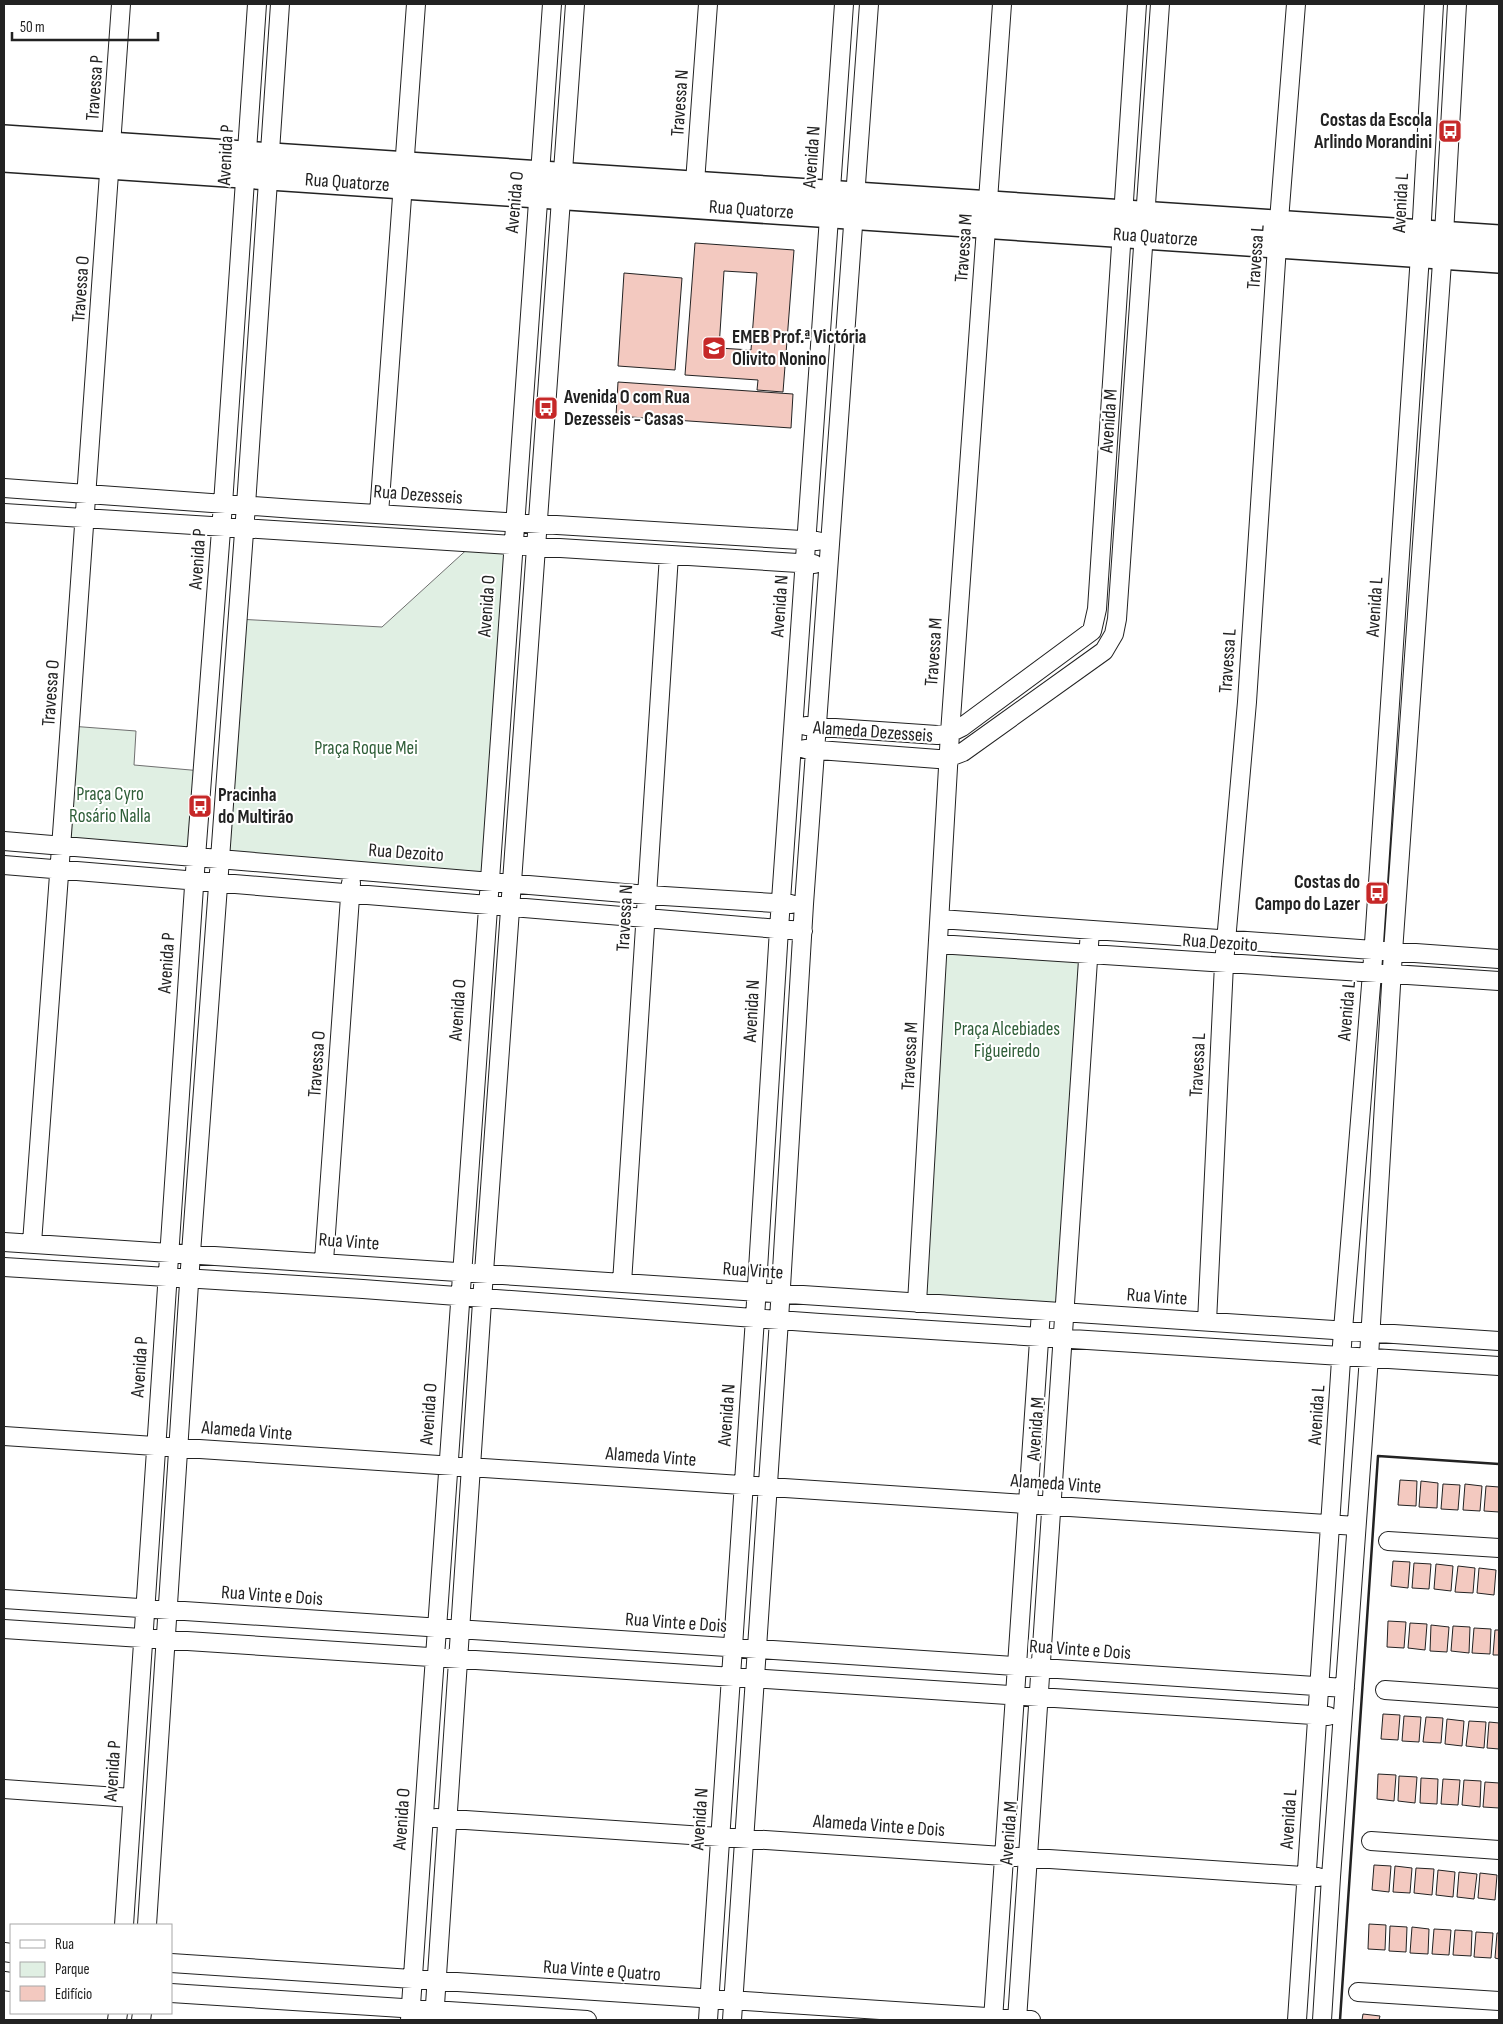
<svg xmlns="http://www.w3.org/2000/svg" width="1503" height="2024" viewBox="0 0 1503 2024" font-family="'Sofia Sans Condensed',sans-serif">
  <rect width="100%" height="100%" fill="#fff"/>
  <path fill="#e0efe3" stroke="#6f6f6f" d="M473 544 512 545 489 880 221 859 237 619 382 627Z
    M70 726 136 731 134 765 202 771 196 857 61 846Z
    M938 944 1088 956 1065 1313 917 1303Z"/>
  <path fill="#f3c9c0" stroke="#222" fill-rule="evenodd" d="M695 243 794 250 783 392 757 390 758 380 685 375ZM724 271 757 273 751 350 719 348Z
    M624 273 682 278 675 370 618 366Z
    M618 382 793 394 791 428 616 416Z
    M1400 1480 1417 1481 1416 1506 1398 1505Z
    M1421 1481 1438 1483 1437 1508 1419 1507Z
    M1443 1484 1460 1485 1458 1510 1441 1509Z
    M1465 1484 1482 1486 1480 1511 1463 1510Z
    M1486 1486 1499 1487V1512L1484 1511Z
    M1393 1561 1410 1562 1408 1588 1391 1586Z
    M1414 1563 1431 1564 1429 1589 1412 1588Z
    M1436 1564 1453 1566 1451 1591 1434 1589Z
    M1458 1566 1475 1568 1473 1593 1455 1592Z
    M1479 1568 1496 1570 1494 1595 1477 1593Z
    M1388 1621 1406 1622 1404 1648 1387 1647Z
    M1410 1623 1427 1624 1425 1650 1408 1648Z
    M1431 1625 1449 1627 1447 1652 1430 1651Z
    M1453 1626 1470 1627 1469 1653 1451 1651Z
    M1474 1628 1491 1629 1490 1654 1472 1653Z
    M1495 1630H1499V1655H1493Z
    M1383 1714 1400 1715 1398 1740 1381 1739Z
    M1404 1716 1421 1717 1419 1742 1402 1741Z
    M1426 1717 1443 1718 1441 1743 1423 1742Z
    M1447 1719 1464 1721 1462 1746 1445 1744Z
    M1469 1721 1486 1722 1484 1748 1466 1746Z
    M1489 1722 1499 1723V1749L1487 1748Z
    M1378 1774 1396 1775 1394 1801 1377 1799Z
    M1399 1776 1417 1777 1415 1803 1398 1801Z
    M1421 1778 1438 1779 1437 1804 1420 1803Z
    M1443 1779 1460 1780 1458 1805 1441 1804Z
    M1464 1780 1481 1781 1480 1807 1462 1805Z
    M1485 1782 1499 1783V1808L1483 1807Z
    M1374 1865 1391 1866 1389 1892 1372 1890Z
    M1395 1866 1412 1868 1410 1893 1393 1892Z
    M1416 1868 1434 1869 1432 1895 1414 1893Z
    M1438 1870 1455 1872 1453 1897 1436 1895Z
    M1459 1872 1477 1874 1474 1899 1457 1897Z
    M1480 1873 1497 1875 1495 1900 1478 1898Z
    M1369 1924 1386 1925 1385 1950 1368 1949Z
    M1390 1926 1407 1927 1406 1952 1389 1951Z
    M1412 1927 1429 1929 1428 1954 1410 1953Z
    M1434 1929 1451 1930 1449 1955 1432 1954Z
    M1455 1930 1472 1931 1471 1956 1453 1955Z
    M1476 1932 1493 1933 1491 1958 1474 1957Z
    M1497 1933H1499V1959L1495 1958Z
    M1363 2014 1380 2016 1379 2020H1362Z"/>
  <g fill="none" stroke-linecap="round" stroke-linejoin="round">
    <g stroke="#222" stroke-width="20">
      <path id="street" d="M694 196 708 4
        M4 488 295 509 817 541
        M4 513 814 564
        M379 514 416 4
        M806 726 937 735 950 733 962 727 1092 631 1097 609 1137 4
        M805 749 938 759 950 757 963 752 1104 651 1114 634 1117 619 1160 4
        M4 841 648 895 791 904
        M4 865 803 931
        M940 919 1499 959
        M938 944 1499 981
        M4 1242C502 1272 1001 1311 1499 1341
        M32 1243C61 830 95 417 121 4
        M324 1261 351 883
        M4 1267 363 1289 820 1323 1499 1366
        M622 1283 669 555
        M917 1303 950 733 1002 4
        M1207 1322 1224 964 1247 702 1277 246 1296 4
        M4 1436 1356 1526
        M1388 1541 1499 1548
        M4 1599 1345 1688
        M4 1629 1328 1716
        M1385 1690 1499 1698
        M4 1789 132 1798
        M436 1818 1318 1877
        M1371 1841 1499 1850
        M124 1925 196 857 223 504 257 4
        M147 1925 191 1253 246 505 280 4
        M4 1952 11 1953
        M171 1963 1031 2020
        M4 1981 11 1982
        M1358 1992 1499 2001
        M171 1993 587 2020
        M117 2020 118 2013
        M141 2020 142 2013
        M410 2020C456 1348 501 676 552 4
        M434 2020 484 1272 575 4
        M708 2020 755 1318 779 929 844 4
        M732 2020 779 1320 804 904 869 4
        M993 2020 1041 1311
        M1017 2020 1090 930
        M1297 2020 1343 1330 1372 973 1420 255 1434 4
        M1322 2020 1331 1877 1369 1357 1393 952 1444 234 1457 4"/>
    </g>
    <g stroke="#222" stroke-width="28">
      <g id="secondary">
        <path d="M4 138 1499 238"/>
        <path id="s1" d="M4 159 1499 260"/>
      </g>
    </g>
    <use href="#street" stroke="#fff" stroke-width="18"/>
    <use href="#secondary" stroke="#fff" stroke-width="25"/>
    <path stroke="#222" stroke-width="2.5" d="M1340 2020 1378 1456 1499 1464"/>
  </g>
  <defs>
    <g id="bus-square" transform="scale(1.25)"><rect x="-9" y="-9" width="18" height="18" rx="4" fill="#c62828" stroke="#fff"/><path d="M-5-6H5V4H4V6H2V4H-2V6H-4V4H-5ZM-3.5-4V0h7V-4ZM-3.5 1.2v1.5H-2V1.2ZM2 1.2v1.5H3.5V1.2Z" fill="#fff"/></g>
    <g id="school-square" transform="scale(1.25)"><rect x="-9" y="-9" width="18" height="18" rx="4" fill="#c62828" stroke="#fff"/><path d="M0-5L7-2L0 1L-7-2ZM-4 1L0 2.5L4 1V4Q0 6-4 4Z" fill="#fff"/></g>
  </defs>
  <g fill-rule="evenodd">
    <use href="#bus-square" x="1450" y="131"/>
    <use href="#school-square" x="714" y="348"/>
    <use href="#bus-square" x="546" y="408"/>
    <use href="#bus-square" x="200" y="806"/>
    <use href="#bus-square" x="1377" y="893"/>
  </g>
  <g text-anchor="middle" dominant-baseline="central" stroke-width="4" stroke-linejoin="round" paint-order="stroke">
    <g font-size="19" fill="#222" stroke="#fff">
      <text transform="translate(95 88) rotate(-86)">Travessa P</text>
      <text transform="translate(680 103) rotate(-86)">Travessa N</text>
      <text transform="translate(226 155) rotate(-87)">Avenida P</text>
      <text transform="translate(812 157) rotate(-86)">Avenida N</text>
      <text stroke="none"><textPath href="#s1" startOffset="344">Rua Quatorze</textPath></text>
      <text transform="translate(515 202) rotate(-85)">Avenida O</text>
      <text transform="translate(1401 203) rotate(-87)">Avenida L</text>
      <text stroke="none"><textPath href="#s1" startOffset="749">Rua Quatorze</textPath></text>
      <text stroke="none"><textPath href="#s1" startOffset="1154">Rua Quatorze</textPath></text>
      <text transform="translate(964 248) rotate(-86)">Travessa M</text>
      <text transform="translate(1256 257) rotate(-86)">Travessa L</text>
      <text transform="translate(81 289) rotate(-86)">Travessa O</text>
      <text transform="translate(1109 421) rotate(-86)">Avenida M</text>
      <text transform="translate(418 495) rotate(4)">Rua Dezesseis</text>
      <text transform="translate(198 559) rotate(-86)">Avenida P</text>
      <text transform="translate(487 606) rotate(-86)">Avenida O</text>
      <text transform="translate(780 606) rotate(-86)">Avenida N</text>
      <text transform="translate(1375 607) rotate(-86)">Avenida L</text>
      <text transform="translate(934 652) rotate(-86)">Travessa M</text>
      <text transform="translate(1228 661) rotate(-86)">Travessa L</text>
      <text transform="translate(51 693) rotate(-86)">Travessa O</text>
      <text transform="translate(873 732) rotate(4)">Alameda Dezesseis</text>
      <text transform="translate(406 853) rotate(4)">Rua Dezoito</text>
      <text transform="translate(625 918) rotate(-87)">Travessa N</text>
      <text transform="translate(1220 943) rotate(4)">Rua Dezoito</text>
      <text transform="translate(167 963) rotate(-86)">Avenida P</text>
      <text transform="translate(458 1010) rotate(-86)">Avenida O</text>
      <text transform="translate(752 1011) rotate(-87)">Avenida N</text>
      <text transform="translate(1347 1011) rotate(-85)">Avenida L</text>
      <text transform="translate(910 1056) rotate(-87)">Travessa M</text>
      <text transform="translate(317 1064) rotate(-86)">Travessa O</text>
      <text transform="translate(1198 1065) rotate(-87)">Travessa L</text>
      <text transform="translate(349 1242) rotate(4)">Rua Vinte</text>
      <text transform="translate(753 1271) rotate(4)">Rua Vinte</text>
      <text transform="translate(1157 1297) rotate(4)">Rua Vinte</text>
      <text transform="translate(140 1367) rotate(-86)">Avenida P</text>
      <text transform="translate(429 1414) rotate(-86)">Avenida O</text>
      <text transform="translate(727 1415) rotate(-86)">Avenida N</text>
      <text transform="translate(1317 1415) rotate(-86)">Avenida L</text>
      <text transform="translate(1036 1429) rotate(-86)">Avenida M</text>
      <text transform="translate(247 1431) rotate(4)">Alameda Vinte</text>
      <text transform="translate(651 1457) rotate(4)">Alameda Vinte</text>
      <text transform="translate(1056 1484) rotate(4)">Alameda Vinte</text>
      <text transform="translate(272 1596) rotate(4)">Rua Vinte e Dois</text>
      <text transform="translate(676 1623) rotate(4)">Rua Vinte e Dois</text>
      <text transform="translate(1080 1650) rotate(4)">Rua Vinte e Dois</text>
      <text transform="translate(113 1771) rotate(-86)">Avenida P</text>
      <text transform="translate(402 1819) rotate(-86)">Avenida O</text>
      <text transform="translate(700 1819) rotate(-86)">Avenida N</text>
      <text transform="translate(1289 1819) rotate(-86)">Avenida L</text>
      <text transform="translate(879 1826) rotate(4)">Alameda Vinte e Dois</text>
      <text transform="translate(1009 1833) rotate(-86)">Avenida M</text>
      <text transform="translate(602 1971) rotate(4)">Rua Vinte e Quatro</text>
    </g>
    <g font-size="19" font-weight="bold" fill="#222" stroke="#fff" text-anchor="start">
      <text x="1432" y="120" text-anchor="end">Costas da Escola<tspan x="1432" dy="22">Arlindo Morandini</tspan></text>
      <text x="732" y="337">EMEB Prof.ª Victória<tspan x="732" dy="22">Olivito Nonino</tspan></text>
      <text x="564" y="397">Avenida O com Rua<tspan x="564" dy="22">Dezesseis - Casas</tspan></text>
      <text x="218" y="795">Pracinha<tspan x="218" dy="22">do Multirão</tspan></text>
      <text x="1360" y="882" text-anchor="end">Costas do<tspan x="1360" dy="22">Campo do Lazer</tspan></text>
    </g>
    <g font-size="19" fill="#2f5e38" stroke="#fff">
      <text x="366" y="748">Praça Roque Mei</text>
      <text x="110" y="794">Praça Cyro<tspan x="110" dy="22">Rosário Nalla</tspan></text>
      <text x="1007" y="1029">Praça Alcebiades<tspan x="1007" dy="22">Figueiredo</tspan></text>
    </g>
  </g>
  <rect width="1503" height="2024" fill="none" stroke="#222222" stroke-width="10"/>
  <rect x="10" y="1924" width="162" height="90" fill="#ffffff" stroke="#a7a7a7"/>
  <rect x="20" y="1940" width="25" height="8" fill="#ffffff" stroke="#a7a7a7"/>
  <text x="55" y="1949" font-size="15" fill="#222222">Rua</text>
  <rect x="20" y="1962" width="25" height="15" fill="#e0efe3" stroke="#a7a7a7"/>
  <text x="55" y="1974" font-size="15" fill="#222222">Parque</text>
  <rect x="20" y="1986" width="25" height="15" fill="#f3c9c0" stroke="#a7a7a7"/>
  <text x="55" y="1999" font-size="15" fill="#222222">Edifício</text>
  <path d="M12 32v8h146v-8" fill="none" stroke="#222222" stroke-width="2.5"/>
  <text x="20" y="32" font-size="15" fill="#222222" stroke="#ffffff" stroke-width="4" paint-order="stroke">50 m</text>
</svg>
